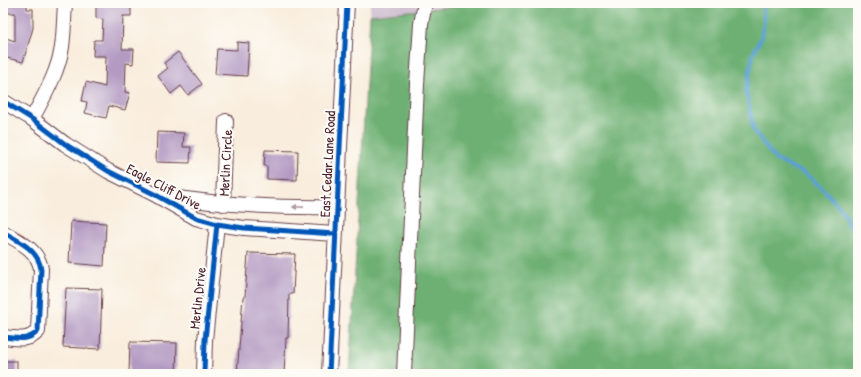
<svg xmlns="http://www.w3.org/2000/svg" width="861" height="377" viewBox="0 0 861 377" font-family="'Patrick Hand',sans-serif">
  <rect width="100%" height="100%" fill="#fdfcf7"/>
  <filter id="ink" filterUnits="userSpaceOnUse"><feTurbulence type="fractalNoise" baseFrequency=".025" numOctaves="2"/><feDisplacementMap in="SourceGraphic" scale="8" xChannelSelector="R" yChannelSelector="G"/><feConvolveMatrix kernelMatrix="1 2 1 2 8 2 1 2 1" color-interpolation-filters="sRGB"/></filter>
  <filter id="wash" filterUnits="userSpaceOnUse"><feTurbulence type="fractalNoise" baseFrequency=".012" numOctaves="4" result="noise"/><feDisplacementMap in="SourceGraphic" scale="16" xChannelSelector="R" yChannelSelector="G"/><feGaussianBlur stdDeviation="0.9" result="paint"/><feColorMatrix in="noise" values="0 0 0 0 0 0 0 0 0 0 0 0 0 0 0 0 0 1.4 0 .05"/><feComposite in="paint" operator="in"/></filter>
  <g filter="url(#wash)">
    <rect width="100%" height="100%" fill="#f9eddd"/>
    <path fill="#cfbdd0" d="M370 3H467L459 6 370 15Z"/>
    <path fill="#6eb073" stroke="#5c684f" d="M467 3H858V374H349L370 15 459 6Z"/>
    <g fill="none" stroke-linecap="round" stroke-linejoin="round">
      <path stroke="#5ca1d1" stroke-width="4" d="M763 3 764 21 761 38 753 54 746 91 754 131 776 160 806 174 823 189 841 209 851 228 858 237"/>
    </g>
    <g id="blocks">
      <path fill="#b39ac2" d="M3 3H27V9H33V28L23 62 3 57V37L15 41V13H3Z
        M96 4 131 6V16H123L122 49H134L133 64 126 63 125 92 130 93 125 110 109 106 106 118 85 113 87 102 82 101 86 82 105 87 106 56H93L94 40H102L103 19 96 18Z
        M237 42 249 43 247 76 215 74 217 49 237 50Z
        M178 52 202 84 188 95 181 86 171 94 158 76 168 68 164 63Z
        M157 132 184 133 183 147H191L190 163 156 162Z
        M265 150 298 151 297 180 267 179V166H264Z
        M71 221 106 223 104 266 69 263Z
        M248 253 295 254 293 294H289L288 338H286L284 374H237L243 297H245Z
        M66 288 102 289 100 349 63 347Z
        M130 342 177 343 176 374H129Z
        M3 361H17V374H3Z"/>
    </g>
  </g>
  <g filter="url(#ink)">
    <use href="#blocks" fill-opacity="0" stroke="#643e46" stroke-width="1"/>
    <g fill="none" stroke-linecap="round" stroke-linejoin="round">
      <g stroke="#643e46" stroke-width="16">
        <path id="minor" d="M3 101 32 119 65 144 108 171 154 194 196 218 217 224 244 228 335 234
          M32 119C44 96 58 73 62 47 64 32 64 17 65 3
          M164 196C221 205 279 208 337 207
          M223 204 226 121
          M3 232C18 241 38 249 41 269L38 331C28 342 17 338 3 337
          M204 374 205 340 217 224
          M329 374 347 3
          M404 374 417 84 421 24 425 3"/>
      </g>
      <use href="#minor" stroke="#fff" stroke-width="14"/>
      <g stroke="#fdfcf7" stroke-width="8">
        <path id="cycleway" d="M3 101 32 119 65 144 108 171 154 194 196 218 217 224 244 228 335 234
          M3 232C18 241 38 249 41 269L38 331C28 342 17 338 3 337
          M204 374 205 340 217 224
          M329 374 347 3"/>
      </g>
      <use href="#cycleway" stroke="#0057b8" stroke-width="5"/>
    </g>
    <defs><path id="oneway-solid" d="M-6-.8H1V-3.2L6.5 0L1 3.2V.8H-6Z"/></defs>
    <use fill="#ae9aa0" href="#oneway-solid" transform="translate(298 207) rotate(-179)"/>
  </g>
  <g text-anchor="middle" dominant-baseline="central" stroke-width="4" stroke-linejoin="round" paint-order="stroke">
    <g font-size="14" fill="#4a1f2b" stroke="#fdfcf7">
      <text transform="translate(225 163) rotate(-87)">Merlin Circle</text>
      <text transform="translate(327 164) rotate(-87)">East Cedar Lane Road</text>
      <text transform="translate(164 186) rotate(28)">Eagle Cliff Drive</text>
      <text transform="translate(197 298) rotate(-84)">Merlin Drive</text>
    </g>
  </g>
  <rect width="861" height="377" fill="none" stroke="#fdfcf7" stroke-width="16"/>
</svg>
